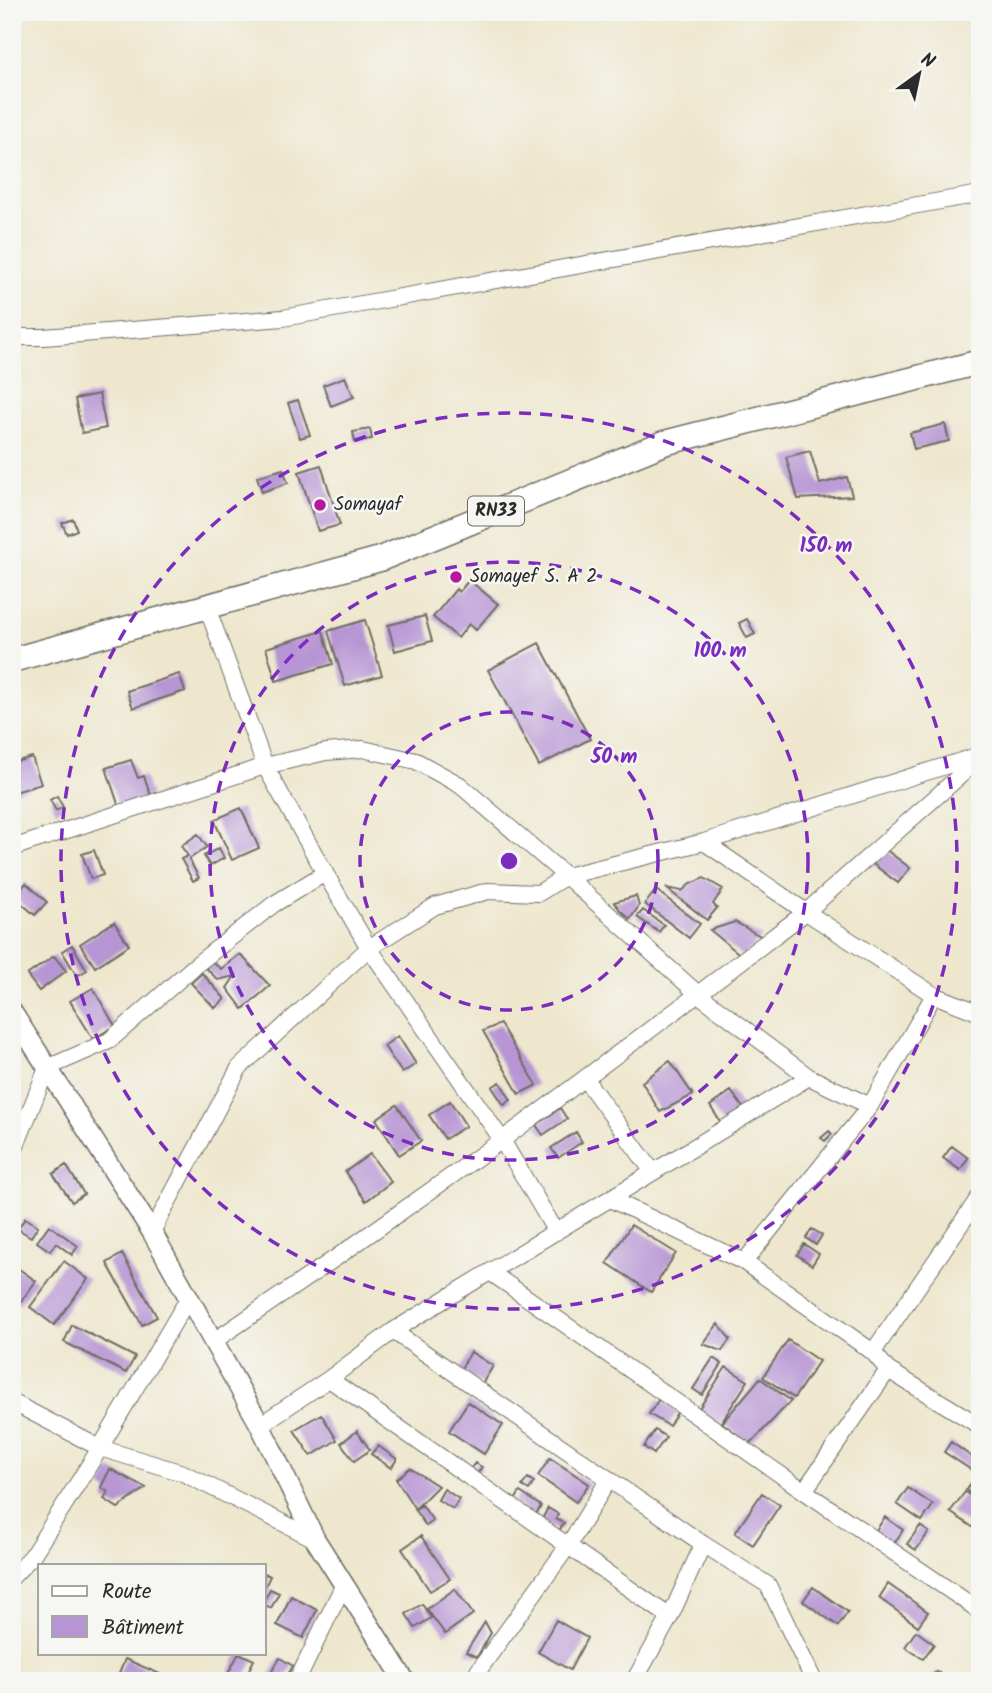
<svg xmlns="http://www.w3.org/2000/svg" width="992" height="1693" viewBox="0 0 992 1693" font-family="Kalam,sans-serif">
  <rect width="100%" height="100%" fill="#f6f6f2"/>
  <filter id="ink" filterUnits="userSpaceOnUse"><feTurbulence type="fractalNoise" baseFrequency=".0143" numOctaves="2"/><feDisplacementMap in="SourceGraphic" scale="14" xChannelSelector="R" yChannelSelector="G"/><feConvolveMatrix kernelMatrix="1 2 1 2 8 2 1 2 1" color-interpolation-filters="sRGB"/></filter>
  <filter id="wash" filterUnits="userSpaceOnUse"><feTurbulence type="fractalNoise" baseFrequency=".00686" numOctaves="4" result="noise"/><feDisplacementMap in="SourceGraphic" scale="28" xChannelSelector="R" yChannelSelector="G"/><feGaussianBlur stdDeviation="1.57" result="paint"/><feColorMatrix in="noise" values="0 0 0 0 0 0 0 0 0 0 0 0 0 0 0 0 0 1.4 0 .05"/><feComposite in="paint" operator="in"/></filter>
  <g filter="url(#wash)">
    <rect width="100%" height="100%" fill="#eee7ce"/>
    <g id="blocks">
      <path fill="#b795d4" d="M345 377 354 397 331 406 323 385Z
        M99 394 106 428 82 433 75 399Z
        M298 400 310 435 300 438 288 403Z
        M945 424 949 441 914 449 910 433Z
        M370 429 372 439 355 442 353 432Z
        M810 451 820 484 847 477 852 496 798 499 786 457Z
        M321 465 340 525 318 531 299 472Z
        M283 469 288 483 262 492 257 477Z
        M73 519 77 530 67 534 62 523Z
        M469 580 498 604 476 630 469 624 458 638 433 617 456 589 459 592Z
        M425 616 432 641 395 651 388 625Z
        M747 619 755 634 747 638 739 623Z
        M365 620 382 675 345 686 328 631Z
        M323 631 333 664 276 681 266 648Z
        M539 643 590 739 539 766 488 670Z
        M179 674 185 691 133 708 127 691Z
        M32 757 41 784 12 793V763Z
        M131 760 138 778 144 776 151 796 119 807 106 768Z
        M57 796 63 807 56 811 50 800Z
        M241 808 259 848 232 860 214 820Z
        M198 834 207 847 189 859 199 878 193 881 181 859 188 856 181 846Z
        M219 848 224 858 210 866 204 856Z
        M885 849 910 868 898 883 873 864Z
        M94 850 103 875 91 879 82 854Z
        M704 878 723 889 713 904 717 908 707 920 666 888 682 891 690 884Z
        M26 883 47 902 35 915 14 897Z
        M656 890 700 924 689 938 645 904Z
        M636 896 639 906 630 919 621 911 614 902Z
        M643 910 664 925 659 932 637 917Z
        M114 922 129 945 95 967 80 944Z
        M735 922 762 937 743 957 710 930Z
        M72 945 87 970 77 976 62 951Z
        M240 954 270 986 243 1009 227 988 235 976 218 980 206 968 211 961 221 969Z
        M54 956 66 971 39 991 27 975Z
        M202 973 225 999 215 1008 191 983Z
        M93 988 115 1026 93 1039 70 1001Z
        M500 1024 537 1085 519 1094 483 1031Z
        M398 1036 416 1064 402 1073 384 1046Z
        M670 1061 693 1095 660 1112 642 1082Z
        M500 1082 511 1100 504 1105 492 1087Z
        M731 1091 744 1109 722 1124 710 1106Z
        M450 1101 466 1126 445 1139 429 1115Z
        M397 1105 421 1141 399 1155 376 1119Z
        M560 1108 567 1119 543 1135 536 1125Z
        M829 1131 832 1134 825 1141 821 1138Z
        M576 1132 582 1142 558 1158 551 1148Z
        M952 1146 968 1158 960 1170 943 1158Z
        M370 1154 391 1182 366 1201 345 1172Z
        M66 1165 84 1194 72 1202 53 1174Z
        M25 1218 38 1226 31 1237 18 1229Z
        M49 1225 78 1246 72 1255 56 1243 50 1251 37 1242Z
        M631 1225 676 1253 651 1292 607 1263Z
        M812 1229 822 1235 816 1245 806 1238Z
        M804 1244 819 1254 812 1265 797 1255Z
        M122 1254 157 1317 142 1325 107 1263Z
        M64 1261 88 1279 54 1325 30 1307Z
        M12 1264 36 1281 19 1304 12 1299Z
        M718 1324 730 1339 722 1351 703 1344Z
        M72 1325 135 1357 126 1373 64 1342Z
        M788 1340 819 1361 794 1398 763 1377Z
        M471 1352 493 1366 482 1384 460 1370Z
        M713 1358 722 1364 702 1395 693 1389Z
        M726 1367 748 1381 720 1424 698 1410Z
        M760 1378 791 1401 750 1444 722 1423Z
        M659 1399 678 1411 669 1426 649 1414Z
        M468 1402 503 1425 484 1454 449 1431Z
        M321 1414 337 1440 311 1456 294 1430Z
        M655 1430 666 1437 654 1454 644 1447Z
        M357 1431 370 1450 354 1461 341 1443Z
        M951 1442 979 1462 973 1471 944 1452Z
        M378 1446 397 1459 391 1468 371 1454Z
        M550 1458 589 1484 576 1502 538 1476Z
        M475 1463 482 1467 477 1474 470 1469Z
        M410 1468 438 1486 415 1509 396 1479Z
        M110 1469 146 1488 118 1508 104 1499 108 1492 101 1487Z
        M528 1478 534 1482 529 1490 522 1486Z
        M971 1483 980 1490V1500L966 1490Z
        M908 1488 933 1505 922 1521 897 1504Z
        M444 1489 459 1499 453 1509 438 1500Z
        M520 1492 541 1506 535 1516 514 1502Z
        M965 1492 980 1502V1532L950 1512Z
        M762 1493 780 1505 753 1545 735 1533Z
        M422 1505 433 1521 426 1526 415 1510Z
        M548 1508 558 1514 556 1519 564 1523 559 1531 541 1521Z
        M885 1517 903 1530 891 1548 873 1535Z
        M920 1526 929 1532 916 1550 907 1544Z
        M421 1536 450 1579 430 1591 402 1549Z
        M980 1541V1556L973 1552Z
        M264 1573 270 1576 264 1589Z
        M888 1584 928 1612 918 1626 879 1598Z
        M813 1587 848 1612 838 1626 803 1601Z
        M270 1589 279 1593 271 1608 264 1604V1601Z
        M455 1589 473 1614 445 1634 427 1609Z
        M291 1596 317 1610 303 1638 277 1625Z
        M422 1604 431 1618 415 1628 406 1614Z
        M556 1620 587 1638 570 1670 538 1652Z
        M485 1622 491 1633 477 1657 466 1652Z
        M916 1631 934 1644 923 1659 905 1647Z
        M239 1653 254 1660 243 1681H224Z
        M280 1658 293 1666 284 1681H266Z
        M125 1659 160 1674 157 1681H116Z
        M936 1671 950 1681H929Z"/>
    </g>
  </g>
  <g filter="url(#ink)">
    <use href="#blocks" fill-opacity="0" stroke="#6f6d64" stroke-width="2"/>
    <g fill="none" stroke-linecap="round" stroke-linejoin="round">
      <g stroke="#6f6d64" stroke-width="18">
        <path id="minor" d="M12 337H44L283 318 980 194
          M207 607 265 766 325 873 369 948 502 1140 556 1232
          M704 842 806 912 934 995 980 1013
          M12 848 265 766 326 752 363 749 416 761 460 785 566 876 698 994 809 1077 870 1106
          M585 1079 653 1172
          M12 1156 47 1068 109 1041 197 964 274 904 325 873
          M610 1199 744 1262 873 1352 888 1370 980 1426
          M152 1232 239 1068 369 948 435 906 488 891 539 893 566 876 704 842 980 755
          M744 1262 870 1106 934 995
          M490 1272 804 1491 980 1611
          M393 1331 703 1544 768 1585 814 1681
          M214 1341 340 1255 502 1140 698 994 806 912 980 758
          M873 1352 980 1196
          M329 1379 670 1617
          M12 1402 100 1448 183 1473 315 1539
          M260 1425 329 1379 393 1331 809 1077
          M804 1491 888 1370
          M12 1577 32 1556 100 1448 189 1297
          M297 1681 344 1584
          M471 1681 568 1546 609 1479
          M634 1681 670 1617 703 1544"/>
      </g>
      <g stroke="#6f6d64" stroke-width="22">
        <path id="tertiary" d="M12 1012 152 1232 260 1425 315 1539 405 1681"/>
      </g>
      <g stroke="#6f6d64" stroke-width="27">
        <path id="primary" d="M12 660 380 559 664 443 980 362"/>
      </g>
      <use href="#minor" stroke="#fff" stroke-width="16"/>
      <use href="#tertiary" stroke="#fff" stroke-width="19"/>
      <use href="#primary" stroke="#fff" stroke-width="24"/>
    </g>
  </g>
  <g fill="none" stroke="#7b2cbf" stroke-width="3.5" stroke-dasharray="12 9">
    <circle cx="509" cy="861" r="149"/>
    <circle cx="509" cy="861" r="299"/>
    <circle cx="509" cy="861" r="448"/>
  </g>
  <g fill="#b5179e" stroke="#f6f6f2" stroke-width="2.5">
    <circle cx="320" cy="505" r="7"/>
    <circle cx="456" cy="577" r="7"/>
  </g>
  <g text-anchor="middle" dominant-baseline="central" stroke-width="5" stroke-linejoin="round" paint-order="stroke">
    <rect fill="#f6f6f2" stroke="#686867" stroke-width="2" x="468" y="496.5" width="56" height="29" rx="5"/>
    <g font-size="18" font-weight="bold" fill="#2b2b2b">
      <text x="496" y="511">RN33</text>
    </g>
    <g font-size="19" fill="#2b2b2b" stroke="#f6f6f2" text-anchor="start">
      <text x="334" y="505">Somayaf</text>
      <text x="470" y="577">Somayef S. A 2</text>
    </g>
  </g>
  <circle cx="509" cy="861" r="10" fill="#7b2cbf" stroke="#f6f6f2" stroke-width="3.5"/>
  <g font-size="21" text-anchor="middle" font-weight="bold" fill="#7b2cbf" stroke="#f6f6f2" stroke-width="5" stroke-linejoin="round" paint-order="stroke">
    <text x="826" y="552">150 m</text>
    <text x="720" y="657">100 m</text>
    <text x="614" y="763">50 m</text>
  </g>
  <rect width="992" height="1693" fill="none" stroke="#f6f6f2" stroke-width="42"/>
  <rect x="38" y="1564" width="228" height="91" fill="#f6f6f2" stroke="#a5a5a2" stroke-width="2"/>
  <rect x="52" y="1586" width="35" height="10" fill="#ffffff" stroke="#a5a5a2" stroke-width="2"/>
  <text x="102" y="1598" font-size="21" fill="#2b2b2b">Route</text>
  <rect x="52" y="1616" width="35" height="21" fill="#b795d4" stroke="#a5a5a2" stroke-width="2"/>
  <text x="102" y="1634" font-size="21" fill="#2b2b2b">Bâtiment</text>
  <g transform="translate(919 74) rotate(33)" stroke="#f6f6f2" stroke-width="5" paint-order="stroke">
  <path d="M0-5L12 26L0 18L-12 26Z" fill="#2b2b2b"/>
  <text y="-10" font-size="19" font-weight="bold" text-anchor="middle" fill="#2b2b2b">N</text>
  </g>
</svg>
